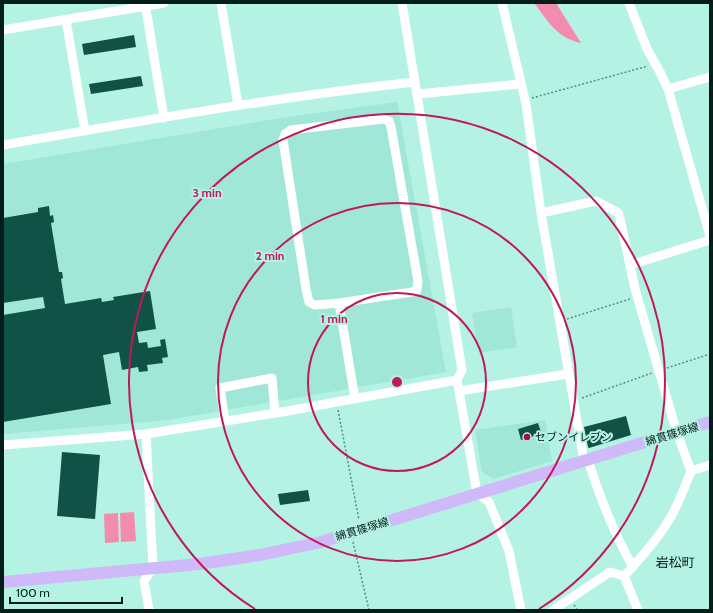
<svg xmlns="http://www.w3.org/2000/svg" width="713" height="613" viewBox="0 0 713 613" font-family="Cabin,'Noto Sans JP',sans-serif">
  <rect width="100%" height="100%" fill="#b4f2e4"/>
  <path fill="#a0e7d7" d="M397 102 446 372 168 420 3 434V164L288 117Z
    M511 307 517 347 479 353 472 313Z
    M545 420 552 461 493 479 482 472 475 430Z"/>
  <path fill="#f28caf" d="M534 3H556L581 43C557 38 548 21 534 3Z
    M134 512 136 541 121 542 120 513Z
    M118 513 119 542 105 543 104 514Z"/>
  <path fill="#115247" d="M134 35 136 47 84 55 82 44Z
    M141 76 143 86 91 94 89 84Z
    M49 206 50 216 53 215 54 222 51 223 59 272H62L63 278 61 279 65 304 101 298 102 302 114 300 113 297 150 291 156 329 137 332 139 343 147 342 148 348 161 346 160 340 165 339 168 357 162 358 163 363 147 365 148 371 139 372 138 367 122 370 119 352 103 355 111 404 3 422V315L45 308 43 297 3 303V218L38 212V208Z
    M626 416 631 435 589 448 588 447 584 427Z
    M538 423 541 432 538 433V435L521 440 518 429Z
    M62 452 100 455 95 519 57 516Z
    M308 490 310 501 280 505 278 494Z"/>
  <g fill="none" stroke-linecap="round" stroke-linejoin="round">
    <path stroke="#5f8b82" stroke-width="1.5" stroke-dasharray="2 2" stroke-linecap="butt" d="M532 98 648 66
      M567 319 630 299
      M667 368 710 354
      M582 398 652 373
      M338 410 359 520
      M353 542 369 610
      M574 605 577 610"/>
    <path stroke="#fff" stroke-width="9" d="M145 3 164 118
      M221 3 238 105
      M402 3 462 370 457 380 477 493 489 502 509 551 521 610
      M502 3 526 104 541 213 584 461
      M629 3 647 49 660 72 668 89 710 236
      M66 20 85 131
      M3 30 164 3
      M668 89 710 77
      M418 94 520 84
      M383 119 389 121 391 127 418 281 417 290 412 292 339 303 315 305 309 302 306 289 283 140 285 134 291 130Z
      M3 145C140 121 277 97 415 82
      M541 213 596 201 617 212 619 214 635 289 677 433 691 471C685 487 678 505 669 520 657 540 640 559 624 576
      M630 265 710 240
      M339 303 355 399
      M459 391 568 374
      M225 421 220 388 272 378 275 413
      M146 434 153 568 144 581 149 610
      M3 445 146 434 282 412 457 380
      M588 460C599 495 615 535 633 567
      M691 471 710 465
      M553 610 610 572 624 576 638 610"/>
    <path stroke="#d0b9f8" stroke-width="12" d="M3 582 199 564 260 555 321 542 710 422"/>
  </g>
  <g fill="none" stroke="#c2185b" stroke-width="2">
    <circle cx="397" cy="382" r="89"/>
    <circle cx="397" cy="382" r="179"/>
    <path d="M255 609A268 268 0 1 1 539 609"/>
  </g>
  <circle fill="#a00e57" stroke="#b4f2e4" stroke-width="1.5" cx="527" cy="437" r="4"/>
  <g text-anchor="middle" dominant-baseline="central" stroke-width="4" stroke-linejoin="round" paint-order="stroke">
    <g font-size="11" fill="#041d19" stroke="#b4f2e4">
      <text transform="translate(672 434) rotate(-17)">綿貫篠塚線</text>
      <text transform="translate(362 529) rotate(-17)">綿貫篠塚線</text>
    </g>
    <g font-size="11" fill="#041d19" stroke="#b4f2e4" text-anchor="start">
      <text x="535" y="437">セブンイレブン</text>
    </g>
    <g font-size="13" fill="#041d19" stroke="#b4f2e4">
      <text x="675" y="562">岩松町</text>
    </g>
  </g>
  <circle cx="397" cy="382" r="6" fill="#c2185b" stroke="#b4f2e4" stroke-width="2"/>
  <g font-size="12" text-anchor="middle" font-weight="bold" fill="#c2185b" stroke="#b4f2e4" stroke-width="4" stroke-linejoin="round" paint-order="stroke">
    <text x="207" y="197">3 min</text>
    <text x="270" y="260">2 min</text>
    <text x="334" y="323">1 min</text>
  </g>
  <rect width="713" height="613" fill="none" stroke="#041d19" stroke-width="8"/>
  <path d="M10 597v6h112v-6" fill="none" stroke="#041d19" stroke-width="2"/>
  <text x="16" y="597" font-size="12" fill="#041d19" stroke="#b4f2e4" stroke-width="3" paint-order="stroke">100 m</text>
</svg>
